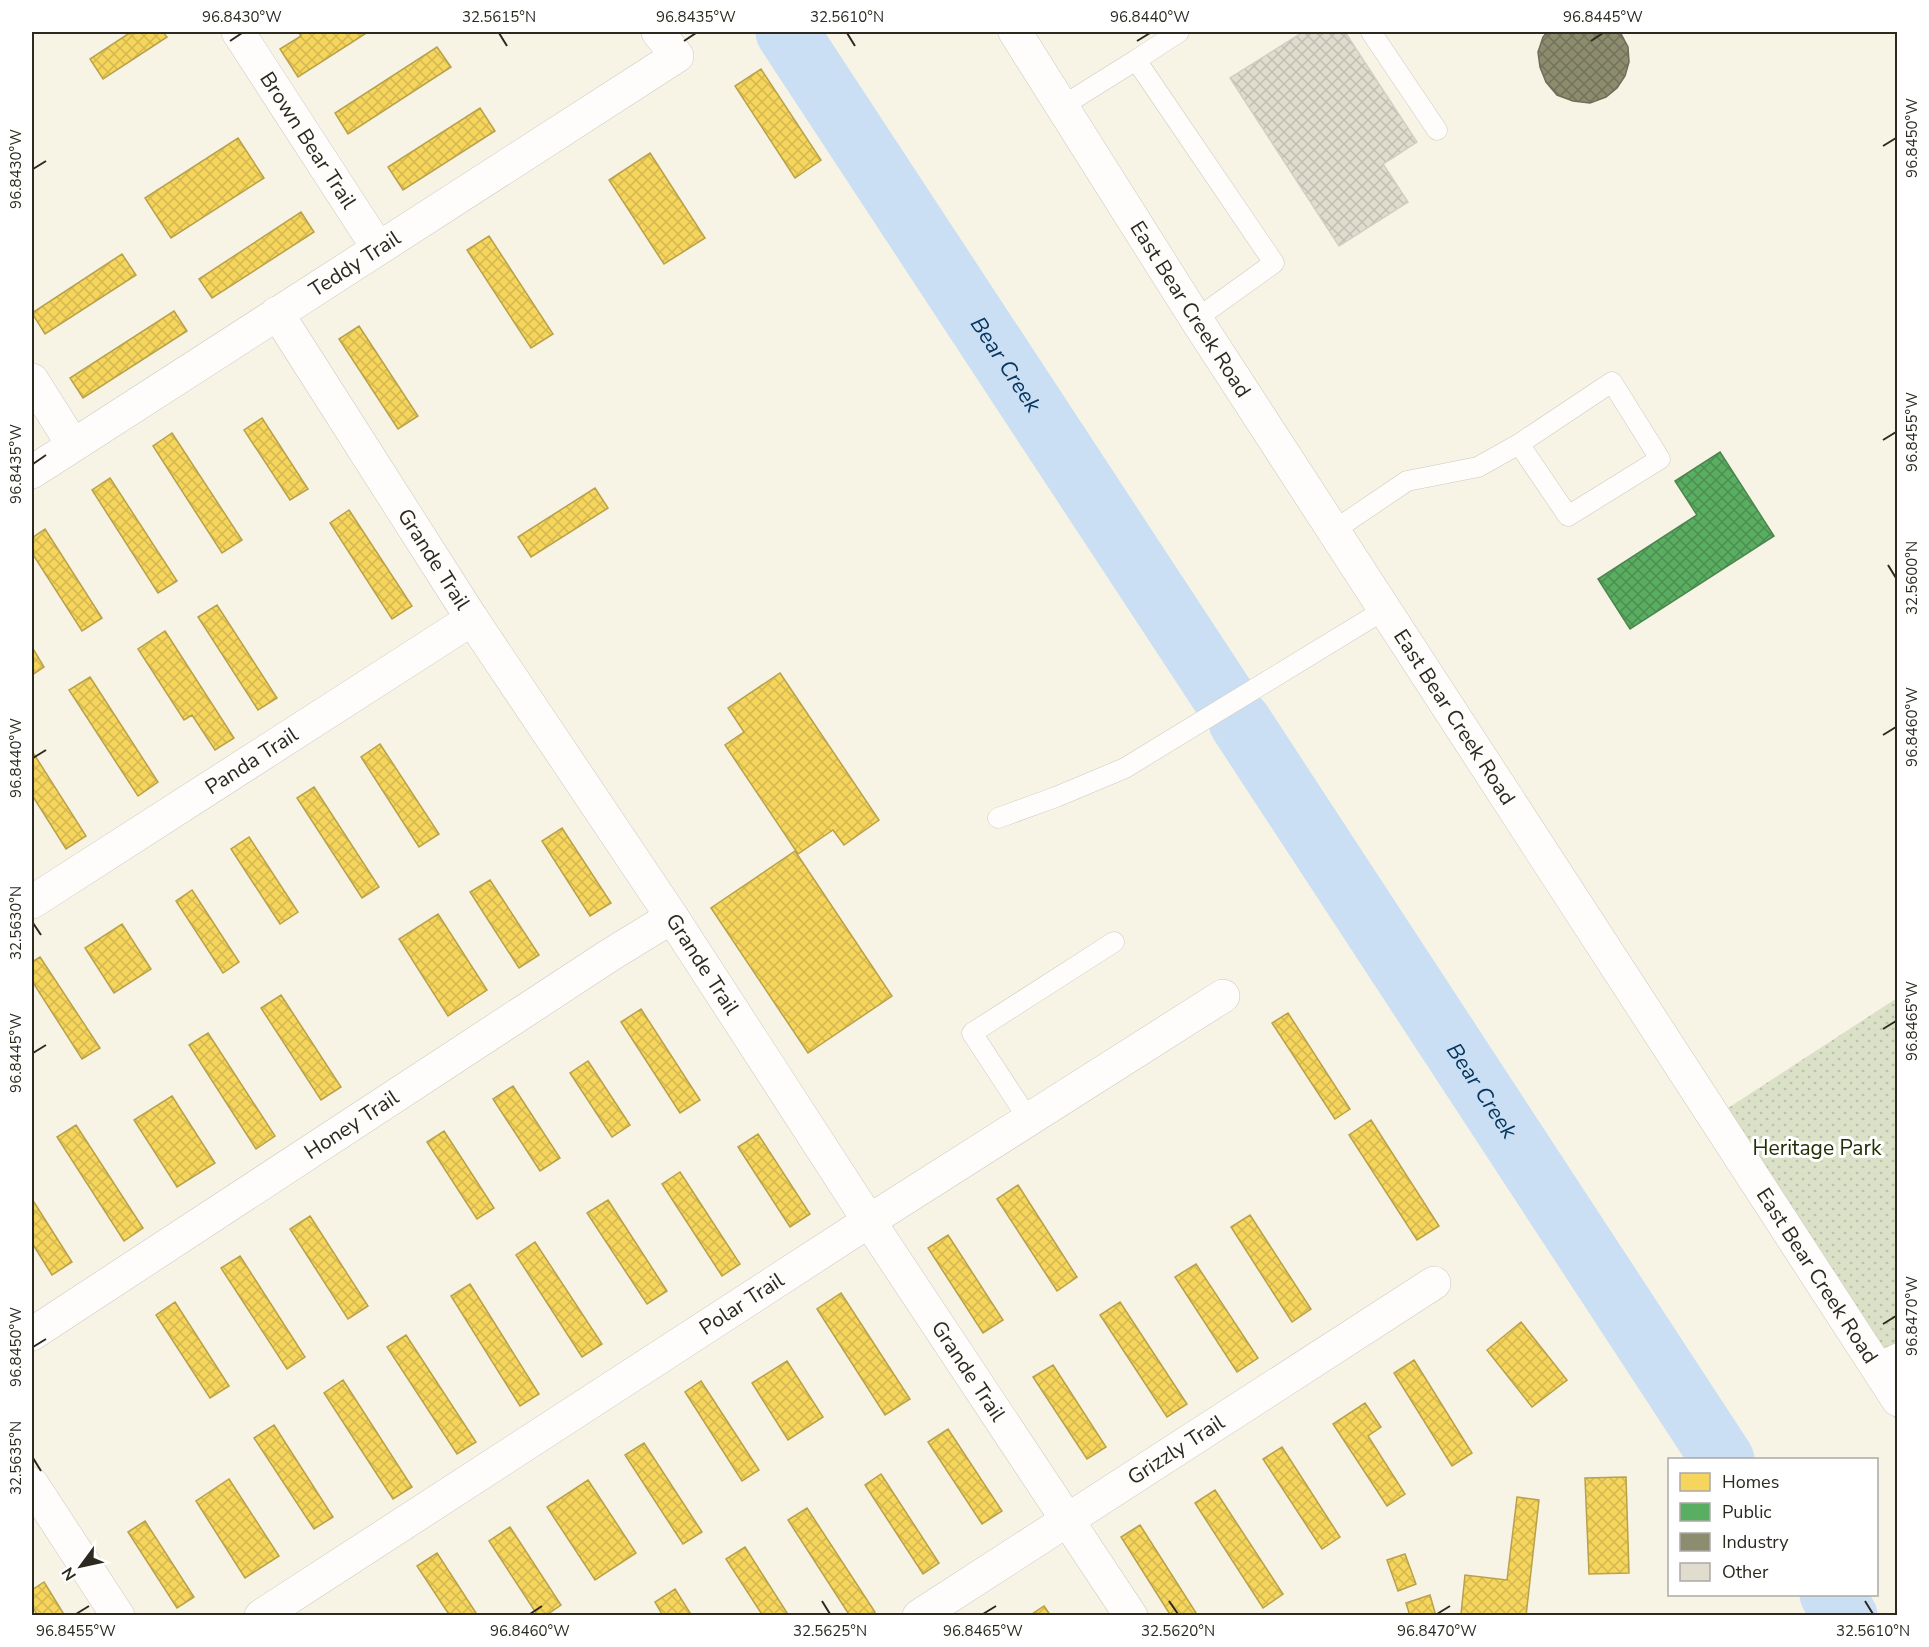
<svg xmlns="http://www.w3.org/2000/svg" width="1929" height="1647" viewBox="0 0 1929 1647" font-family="'Nunito Sans',sans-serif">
  <defs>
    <pattern id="park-dots" width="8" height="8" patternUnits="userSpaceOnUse" patternTransform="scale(1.5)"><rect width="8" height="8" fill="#dbe1c7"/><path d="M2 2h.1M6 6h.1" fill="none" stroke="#bcc1ab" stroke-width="1.8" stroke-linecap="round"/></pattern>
    <pattern id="homes-cross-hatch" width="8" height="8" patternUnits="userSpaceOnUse" patternTransform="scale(1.5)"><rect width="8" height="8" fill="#f6d55c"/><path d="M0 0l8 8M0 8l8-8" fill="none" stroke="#d3b750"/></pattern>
    <pattern id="public-cross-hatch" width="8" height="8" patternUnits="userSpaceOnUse" patternTransform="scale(1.5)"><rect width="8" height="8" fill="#5aae61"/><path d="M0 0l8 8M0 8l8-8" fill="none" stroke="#4b8e50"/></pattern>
    <pattern id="industry-cross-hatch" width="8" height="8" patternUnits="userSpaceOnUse" patternTransform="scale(1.5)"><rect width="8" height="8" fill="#8c8c6e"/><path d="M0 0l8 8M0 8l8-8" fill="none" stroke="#73725a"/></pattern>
    <pattern id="building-cross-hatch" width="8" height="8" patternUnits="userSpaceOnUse" patternTransform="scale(1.5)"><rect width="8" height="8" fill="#e0dcce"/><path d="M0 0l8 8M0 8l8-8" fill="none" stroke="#c0bdb1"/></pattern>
  </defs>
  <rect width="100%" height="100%" fill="#f7f4e6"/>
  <path fill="url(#park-dots)" d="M1897 998V1422L1705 1123Z"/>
  <path fill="url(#homes-cross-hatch)" stroke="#b9a14a" stroke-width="1.5" d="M131 32H163L167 37 103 79 90 59Z
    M298 32H368L298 77 280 49 301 36Z
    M437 47 451 67 348 134 335 113Z
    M761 69 821 160 795 178 735 86Z
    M480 108 495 131 403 190 388 167Z
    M238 138 264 178 171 238 145 198Z
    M650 153 705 238 664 264 609 180Z
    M301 212 314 232 212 298 199 279Z
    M489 236 553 334 531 348 467 250Z
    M122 254 136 275 45 334 32 313Z
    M174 311 187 331 83 398 70 378Z
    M359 326 418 416 398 429 339 339Z
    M262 418 308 489 290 500 244 430Z
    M172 433 242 540 222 553 153 446Z
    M110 478 177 581 158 593 92 490Z
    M595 488 608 508 531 557 518 537Z
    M349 510 412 606 392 619 330 523Z
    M45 529 102 618 82 631 32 553V538Z
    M217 605 277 698 258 710 198 617Z
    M165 631 234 738 215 750 192 715 184 720 138 649Z
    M32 647 44 667 32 675Z
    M780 673 879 820 844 845 833 830 798 854 725 745 744 732 728 708Z
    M90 677 158 782 138 796 69 690Z
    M380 744 439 834 419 847 361 757Z
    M32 751 86 836 66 849 32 795Z
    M314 787 379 887 362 898 297 798Z
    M562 828 611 903 590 916 542 841Z
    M249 837 298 912 280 924 231 849Z
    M795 851 892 996 808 1053 711 908Z
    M490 880 539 955 519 968 470 892Z
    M192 890 239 962 223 973 176 901Z
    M438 914 487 990 448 1016 399 939Z
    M122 924 151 969 114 993 85 948Z
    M40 957 100 1048 82 1059 32 981V962Z
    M281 995 341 1087 321 1100 261 1008Z
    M641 1009 700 1100 680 1113 621 1022Z
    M1288 1013 1350 1109 1335 1119 1272 1023Z
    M208 1033 275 1136 256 1149 189 1045Z
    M588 1061 630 1125 612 1137 570 1073Z
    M513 1086 560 1158 540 1171 493 1099Z
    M172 1096 215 1163 177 1187 134 1120Z
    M1371 1120 1439 1226 1417 1240 1349 1135Z
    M76 1125 143 1228 124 1241 57 1137Z
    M444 1131 494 1208 477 1219 427 1142Z
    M758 1134 810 1214 790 1227 738 1147Z
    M680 1172 740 1264 722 1276 662 1184Z
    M1018 1185 1077 1277 1057 1291 997 1199Z
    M32 1199 72 1262 52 1275 32 1243Z
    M608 1200 667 1291 647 1304 587 1213Z
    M1250 1215 1311 1309 1292 1322 1231 1227Z
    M310 1216 368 1306 348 1319 290 1229Z
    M948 1235 1003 1320 983 1333 928 1248Z
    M535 1242 602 1344 582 1357 516 1255Z
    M240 1256 305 1357 287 1369 221 1268Z
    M1196 1264 1258 1358 1237 1372 1175 1277Z
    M470 1284 539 1394 520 1406 451 1296Z
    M841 1293 910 1399 885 1415 817 1309Z
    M175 1302 229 1386 210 1398 156 1315Z
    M1120 1302 1187 1404 1167 1417 1100 1315Z
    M1521 1322 1567 1380 1532 1407 1487 1350Z
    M406 1335 476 1442 457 1454 387 1347Z
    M1414 1360 1472 1453 1452 1466 1394 1373Z
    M787 1361 823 1417 788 1440 752 1383Z
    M1053 1365 1106 1447 1087 1459 1033 1377Z
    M343 1380 412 1487 393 1499 324 1393Z
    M701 1381 759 1470 742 1481 685 1392Z
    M1365 1403 1381 1427 1368 1436 1405 1494 1387 1506 1333 1424Z
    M274 1425 333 1517 314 1529 254 1438Z
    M948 1429 1002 1511 982 1524 928 1442Z
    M644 1443 702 1532 683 1544 625 1455Z
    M1282 1447 1340 1537 1322 1549 1263 1459Z
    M881 1474 939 1563 923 1574 865 1485Z
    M1626 1477 1629 1573 1589 1574 1585 1478Z
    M229 1479 279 1556 245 1578 196 1501Z
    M588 1480 636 1553 595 1580 547 1507Z
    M1215 1490 1283 1594 1263 1608 1195 1503Z
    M1517 1497 1539 1500 1526 1616 1461 1614 1465 1575 1507 1580Z
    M807 1508 875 1612 870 1616H850L788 1520Z
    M145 1521 194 1597 177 1608 128 1532Z
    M1140 1525 1198 1616H1171L1121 1537Z
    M510 1527 561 1605 545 1616H538L489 1541Z
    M745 1547 789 1616H763L726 1559Z
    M437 1553 478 1616H450L417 1566Z
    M1405 1554 1416 1584 1398 1591 1387 1560Z
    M44 1582 65 1616H38L32 1606V1590Z
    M675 1589 692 1616H663L655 1602Z
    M1430 1595 1436 1616H1410L1406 1603Z
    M1044 1606 1051 1616H1029Z"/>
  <path fill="url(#public-cross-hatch)" stroke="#4c864e" stroke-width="1.5" d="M1720 452 1774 536 1630 629 1598 579 1697 515 1675 481Z"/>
  <path fill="url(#industry-cross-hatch)" stroke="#6f6e57" stroke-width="1.5" d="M1547 32H1620L1628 47 1629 62 1625 76 1617 88 1606 97 1590 103 1573 101 1557 95 1546 82 1540 67 1538 52 1543 37Z"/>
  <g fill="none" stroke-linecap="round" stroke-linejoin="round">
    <g stroke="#cadff3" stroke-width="63">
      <path id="s1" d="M787 32 1223 696"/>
      <path id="s2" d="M1240 722 1723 1460"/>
      <path d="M1831 1594 1846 1616"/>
    </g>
  </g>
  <path fill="url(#building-cross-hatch)" stroke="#d1cec3" stroke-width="1.5" d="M1303 32H1345L1417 142 1383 164 1408 202 1339 246 1230 78Z"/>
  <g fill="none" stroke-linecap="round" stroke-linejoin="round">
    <g stroke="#ccc9be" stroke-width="21">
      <path id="service" d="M1179 32 1136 60 1274 263 1196 319
        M1371 32 1437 130
        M1064 105 1136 60
        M1612 382 1660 459 1568 516 1519 444Z
        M1333 531 1407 481 1478 467 1519 444
        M998 818 1056 797 1125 768 1384 610
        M1029 1120 972 1033 1114 942
        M1874 1364 1898 1353"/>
    </g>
    <g stroke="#ccc9be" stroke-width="34">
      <g id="minor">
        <path id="s3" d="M238 32 378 248"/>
        <path id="s4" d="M277 313 472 619 672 917 869 1221 1131 1616"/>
        <path d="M32 380 73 445"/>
        <path id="s5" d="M32 472 677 56 658 32"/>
        <path id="s6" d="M32 902 472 619"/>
        <path id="s7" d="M32 1334 610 955 672 917"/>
        <path d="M32 1484 118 1616"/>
        <path id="s8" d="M261 1616 869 1221 1223 996"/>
        <path id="s9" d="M919 1616 1434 1283"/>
      </g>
    </g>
    <g stroke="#ccc9be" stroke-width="34">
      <g id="secondary">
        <path id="s10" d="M1015 32 1196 319 1898 1400"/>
      </g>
    </g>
    <use href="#service" stroke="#fefdfb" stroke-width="20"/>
    <use href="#minor" stroke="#fefdfb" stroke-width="33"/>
    <use href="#secondary" stroke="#fefdfb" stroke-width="33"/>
  </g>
  <path fill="none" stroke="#2c2920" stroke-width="2" d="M499 33 507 46M847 33 855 46M230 41 242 33M684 41 696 33M1137 41 1150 33M1591 41 1603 33M1883 146 1896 138M33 169 46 161M1883 440 1896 432M33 464 46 455M1888 565 1896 578M1883 735 1896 727M33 758 46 750M33 923 41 935M1883 1029 1896 1021M33 1053 46 1045M1883 1324 1896 1316M33 1347 46 1339M33 1458 41 1471M822 1601 830 1614M1169 1601 1178 1614M1865 1601 1873 1614M76 1614 89 1606M530 1614 542 1606M983 1614 996 1606M1437 1614 1450 1606"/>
  <g text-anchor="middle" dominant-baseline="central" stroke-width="6" stroke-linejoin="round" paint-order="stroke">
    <g font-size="21" fill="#2c2920" stroke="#fff">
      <text stroke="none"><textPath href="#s3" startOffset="129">Brown Bear Trail</textPath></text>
      <text stroke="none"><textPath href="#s5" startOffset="384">Teddy Trail</textPath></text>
      <text stroke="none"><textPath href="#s10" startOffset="328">East Bear Creek Road</textPath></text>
      <text stroke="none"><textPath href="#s4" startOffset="292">Grande Trail</textPath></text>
      <text stroke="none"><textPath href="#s10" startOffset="814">East Bear Creek Road</textPath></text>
      <text stroke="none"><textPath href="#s6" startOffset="261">Panda Trail</textPath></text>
      <text stroke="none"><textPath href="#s4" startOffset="778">Grande Trail</textPath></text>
      <text stroke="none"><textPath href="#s7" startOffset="382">Honey Trail</textPath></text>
      <text stroke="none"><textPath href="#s10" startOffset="1480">East Bear Creek Road</textPath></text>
      <text stroke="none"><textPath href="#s8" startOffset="573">Polar Trail</textPath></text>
      <text stroke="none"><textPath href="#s4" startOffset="1264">Grande Trail</textPath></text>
      <text stroke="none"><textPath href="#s9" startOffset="306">Grizzly Trail</textPath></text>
    </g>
    <g font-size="21" fill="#212f01" stroke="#fff">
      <text x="1817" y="1148">Heritage Park</text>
    </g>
    <g font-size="22" font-style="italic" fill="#063660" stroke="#fff">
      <text stroke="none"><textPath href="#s1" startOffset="398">Bear Creek</textPath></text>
      <text stroke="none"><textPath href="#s2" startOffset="441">Bear Creek</textPath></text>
    </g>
  </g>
  <rect width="1929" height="1647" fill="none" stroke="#ffffff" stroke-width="66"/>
  <rect x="1668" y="1458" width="210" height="138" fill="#ffffff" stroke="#aba9a6" stroke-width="1.5"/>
  <rect x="1680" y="1473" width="30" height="18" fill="#f6d55c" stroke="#aba9a6" stroke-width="1.5"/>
  <text x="1722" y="1488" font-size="18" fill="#2c2920">Homes</text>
  <rect x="1680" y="1503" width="30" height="18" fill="#5aae61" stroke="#aba9a6" stroke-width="1.5"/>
  <text x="1722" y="1518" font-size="18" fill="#2c2920">Public</text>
  <rect x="1680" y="1533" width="30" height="18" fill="#8c8c6e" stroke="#aba9a6" stroke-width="1.5"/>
  <text x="1722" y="1548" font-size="18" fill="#2c2920">Industry</text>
  <rect x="1680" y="1563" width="30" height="18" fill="#e0dcce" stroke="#aba9a6" stroke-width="1.5"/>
  <text x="1722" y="1578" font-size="18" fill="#2c2920">Other</text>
  <g transform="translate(81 1566) rotate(237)" stroke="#ffffff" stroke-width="4.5" paint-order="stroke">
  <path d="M0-4.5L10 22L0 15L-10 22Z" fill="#2c2920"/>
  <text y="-9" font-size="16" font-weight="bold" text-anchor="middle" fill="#2c2920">N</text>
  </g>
  <rect x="33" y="33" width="1863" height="1581" fill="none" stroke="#2c2920" stroke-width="2"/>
  <g font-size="15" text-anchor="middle" fill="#2c2920">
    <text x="242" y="22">96.8430°W</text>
    <text x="499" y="22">32.5615°N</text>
    <text x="696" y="22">96.8435°W</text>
    <text x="847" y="22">32.5610°N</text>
    <text x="1150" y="22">96.8440°W</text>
    <text x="1603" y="22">96.8445°W</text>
    <text transform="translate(1912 138) rotate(-90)" y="5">96.8450°W</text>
    <text transform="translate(16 169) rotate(-90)" y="5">96.8430°W</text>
    <text transform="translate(1912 432) rotate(-90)" y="5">96.8455°W</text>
    <text transform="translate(16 464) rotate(-90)" y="5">96.8435°W</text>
    <text transform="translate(1912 578) rotate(-90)" y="5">32.5600°N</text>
    <text transform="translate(1912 727) rotate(-90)" y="5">96.8460°W</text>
    <text transform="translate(16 758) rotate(-90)" y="5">96.8440°W</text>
    <text transform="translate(16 923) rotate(-90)" y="5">32.5630°N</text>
    <text transform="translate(1912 1021) rotate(-90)" y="5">96.8465°W</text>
    <text transform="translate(16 1053) rotate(-90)" y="5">96.8445°W</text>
    <text transform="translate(1912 1316) rotate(-90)" y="5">96.8470°W</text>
    <text transform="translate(16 1347) rotate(-90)" y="5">96.8450°W</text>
    <text transform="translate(16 1458) rotate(-90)" y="5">32.5635°N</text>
    <text x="76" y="1636">96.8455°W</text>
    <text x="530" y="1636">96.8460°W</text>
    <text x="830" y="1636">32.5625°N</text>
    <text x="983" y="1636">96.8465°W</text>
    <text x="1178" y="1636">32.5620°N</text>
    <text x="1437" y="1636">96.8470°W</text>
    <text x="1873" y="1636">32.5610°N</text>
  </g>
</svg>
